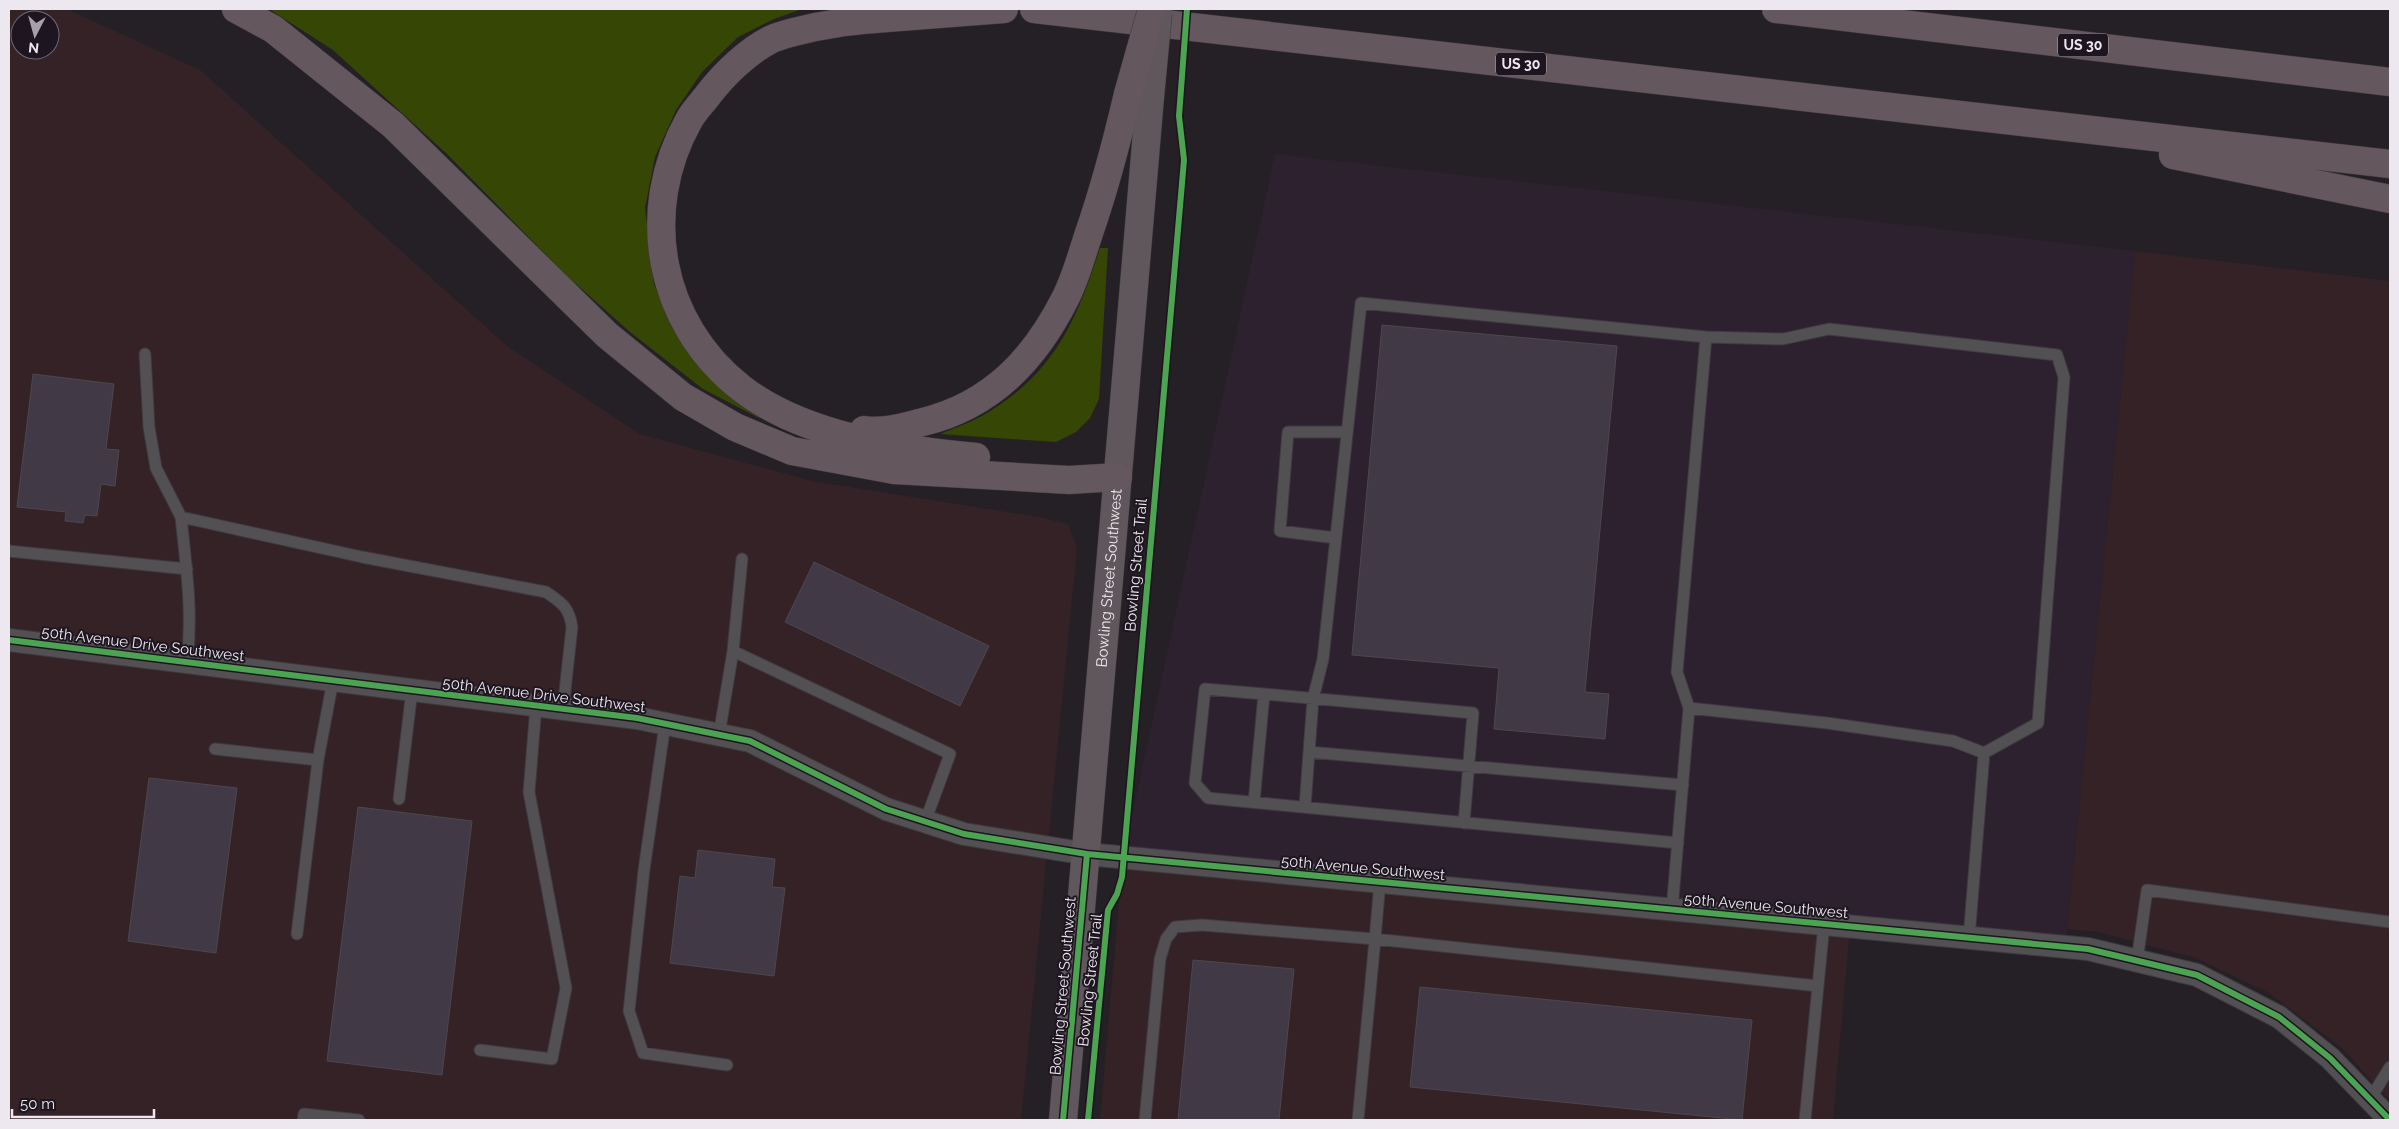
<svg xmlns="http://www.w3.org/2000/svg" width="2399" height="1129" viewBox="0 0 2399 1129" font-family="Raleway,sans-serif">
  <rect width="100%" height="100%" fill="#252026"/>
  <path fill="#2d2130" d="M1275 154 2135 251 2065 947 1123 857Z"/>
  <path fill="#342226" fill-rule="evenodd" d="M9 9H67L200 70 507 346 640 434 812 481 1039 517 1068 524 1077 548 1021 1120H9ZM20 20H50V50H20Z
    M2135 251 2390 281V1101L2342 1048 2269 993 2196 958 2098 932 2067 929Z
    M1123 857 1850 926 1833 1120H1100Z"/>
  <path fill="#354605" d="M269 9H802L774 19 738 37 702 72 676 110 655 157 645 208 654 285 676 329 701 368 721 389 787 427 757 417 703 389 630 332 567 276 448 155 333 50Z
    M1100 248H1108L1099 399 1090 418 1076 432 1056 442 940 434C954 428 969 423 982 416 1053 375 1076 323 1100 248Z"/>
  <path fill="#423947" stroke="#4c484d" d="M1382 325 1617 346 1585 692 1609 694 1605 739 1494 729 1499 668 1352 655Z
    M33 374 114 384 106 449 119 450 115 486 101 484 97 516 85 515 83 523 65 521 66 512 17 507Z
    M814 562 989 646 960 706 785 622Z
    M149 778 237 788 216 953 128 941Z
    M358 807 472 821 442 1075 327 1061Z
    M698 850 775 859 772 887 785 888 774 976 670 963 680 876 695 878Z
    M1193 960 1294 969 1279 1120H1178Z
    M1420 987 1752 1020 1742 1120 1410 1087Z"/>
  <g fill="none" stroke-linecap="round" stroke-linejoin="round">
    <g stroke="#3e3a40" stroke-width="13">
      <path id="service" d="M1706 337 1783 339 1829 329 2057 355 2064 377 2038 723 1984 753
        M145 354 149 427 156 468 181 517
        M1336 538 1280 531 1288 432H1347
        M9 551 187 569
        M733 651 742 559
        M187 662C193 612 186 566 181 517L362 557 546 592C562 603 569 607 572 627L563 709
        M1264 694 1473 713 1464 823
        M665 724 644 870 629 1011 643 1053 727 1065
        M719 735 733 651 950 754 925 822
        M215 749 318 760
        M1683 785 1309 752 1313 699 1323 659 1361 303 1706 337 1677 672 1689 708
        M399 799 412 690
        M1254 802 1264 694 1205 689 1195 783 1208 798 1678 843
        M1305 807 1309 752
        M1672 910 1689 708 1827 723 1953 741 1984 753 1969 938
        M297 934 318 760 333 680
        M2137 961 2147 890 2390 922
        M480 1050 552 1059 566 988 529 792 536 706
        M2370 1099 2390 1067
        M303 1120 304 1114 359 1120
        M1145 1120 1160 959 1166 939 1175 927 1202 925 1375 939 1380 882
        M1358 1120 1375 939 1818 986
        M1805 1120 1824 924"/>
    </g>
    <g stroke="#3e3a40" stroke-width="24">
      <path id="minor" d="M9 640 637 718 750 741 886 809 964 834 1087 854 2088 949 2197 975 2279 1017 2330 1058 2390 1120"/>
    </g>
    <g stroke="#3e3a40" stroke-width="29">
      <g id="secondary">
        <path id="s1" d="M1063 1120 1150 97"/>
      </g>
    </g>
    <g stroke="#3e3a40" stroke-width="29">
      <path id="motorway" d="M236 9 273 29 393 125 607 335 683 397 735 427 792 451 894 470 1069 480 1118 477
        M1034 9 2390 164
        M1776 9 2390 82
        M2173 155 2390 199
        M864 430C885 433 903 427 923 422 992 405 1035 359 1066 297 1076 277 1082 254 1089 233 1105 187 1117 141 1128 94
        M976 457C899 450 803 436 741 388 658 323 638 211 689 120 694 111 702 103 708 95 724 74 749 50 772 39 779 36 787 34 794 32 827 23 853 21 887 18 926 15 965 12 1004 9"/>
    </g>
    <use href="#service" stroke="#535054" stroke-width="11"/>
    <use href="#minor" stroke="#535054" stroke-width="22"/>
    <use href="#secondary" stroke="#60575d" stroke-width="28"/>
    <use href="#motorway" stroke="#64575d" stroke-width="28"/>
    <g stroke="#3e3a40" stroke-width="29" stroke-linecap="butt">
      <path id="secondary-bridge" d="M1150 97 1158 13"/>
    </g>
    <g stroke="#3e3a40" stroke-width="29" stroke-linecap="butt">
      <path id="motorway-bridge" d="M1128 94 1152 9"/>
    </g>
    <use href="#secondary-bridge" stroke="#60575d" stroke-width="28"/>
    <use href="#motorway-bridge" stroke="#64575d" stroke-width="28"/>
    <g stroke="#1d151f" stroke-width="9">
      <path id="cycleway" d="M9 640 637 718 750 741 886 809 964 834 1087 854 2088 949 2197 975 2279 1017 2330 1058 2390 1120
        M1063 1120 1087 854
        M1088 1120 1108 910 1117 894 1122 877 1184 160 1179 116 1187 9"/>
    </g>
    <use href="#cycleway" stroke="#4ca352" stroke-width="6"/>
  </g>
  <g text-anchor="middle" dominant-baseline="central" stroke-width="4" stroke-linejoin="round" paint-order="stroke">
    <g fill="#1d151f" stroke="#afa9b1" stroke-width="1">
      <rect x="2058" y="33.5" width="50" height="23" rx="4"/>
      <rect x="1496" y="52.5" width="50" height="23" rx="4"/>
    </g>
    <g font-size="14" font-weight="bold" fill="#ede8ef">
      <text x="2083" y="45">US 30</text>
      <text x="1521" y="64">US 30</text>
    </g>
    <g font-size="15" fill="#ede8ef" stroke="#1d151f">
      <text transform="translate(1136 565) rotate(-85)">Bowling Street Trail</text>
      <text stroke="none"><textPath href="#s1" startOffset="544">Bowling Street Southwest</textPath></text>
      <text transform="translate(143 644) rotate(7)">50th Avenue Drive Southwest</text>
      <text transform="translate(544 695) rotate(7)">50th Avenue Drive Southwest</text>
      <text transform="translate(1363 868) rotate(5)">50th Avenue Southwest</text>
      <text transform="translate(1766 906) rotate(5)">50th Avenue Southwest</text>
      <text transform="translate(1090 980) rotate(-84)">Bowling Street Trail</text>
      <text transform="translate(1063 986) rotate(-85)">Bowling Street Southwest</text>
    </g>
  </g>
  <rect width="2399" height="1129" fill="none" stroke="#ede8ef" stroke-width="20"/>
  <g transform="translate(35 35) rotate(186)"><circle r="24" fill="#1d151f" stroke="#706972"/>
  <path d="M0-4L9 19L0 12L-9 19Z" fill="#a7a2a9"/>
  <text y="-8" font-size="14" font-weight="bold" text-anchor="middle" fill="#ede8ef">N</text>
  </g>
  <path d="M12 1109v8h142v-8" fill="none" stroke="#ede8ef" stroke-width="2.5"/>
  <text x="20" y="1109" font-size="15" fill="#ede8ef" stroke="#1d151f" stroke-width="4" paint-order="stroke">50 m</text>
</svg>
